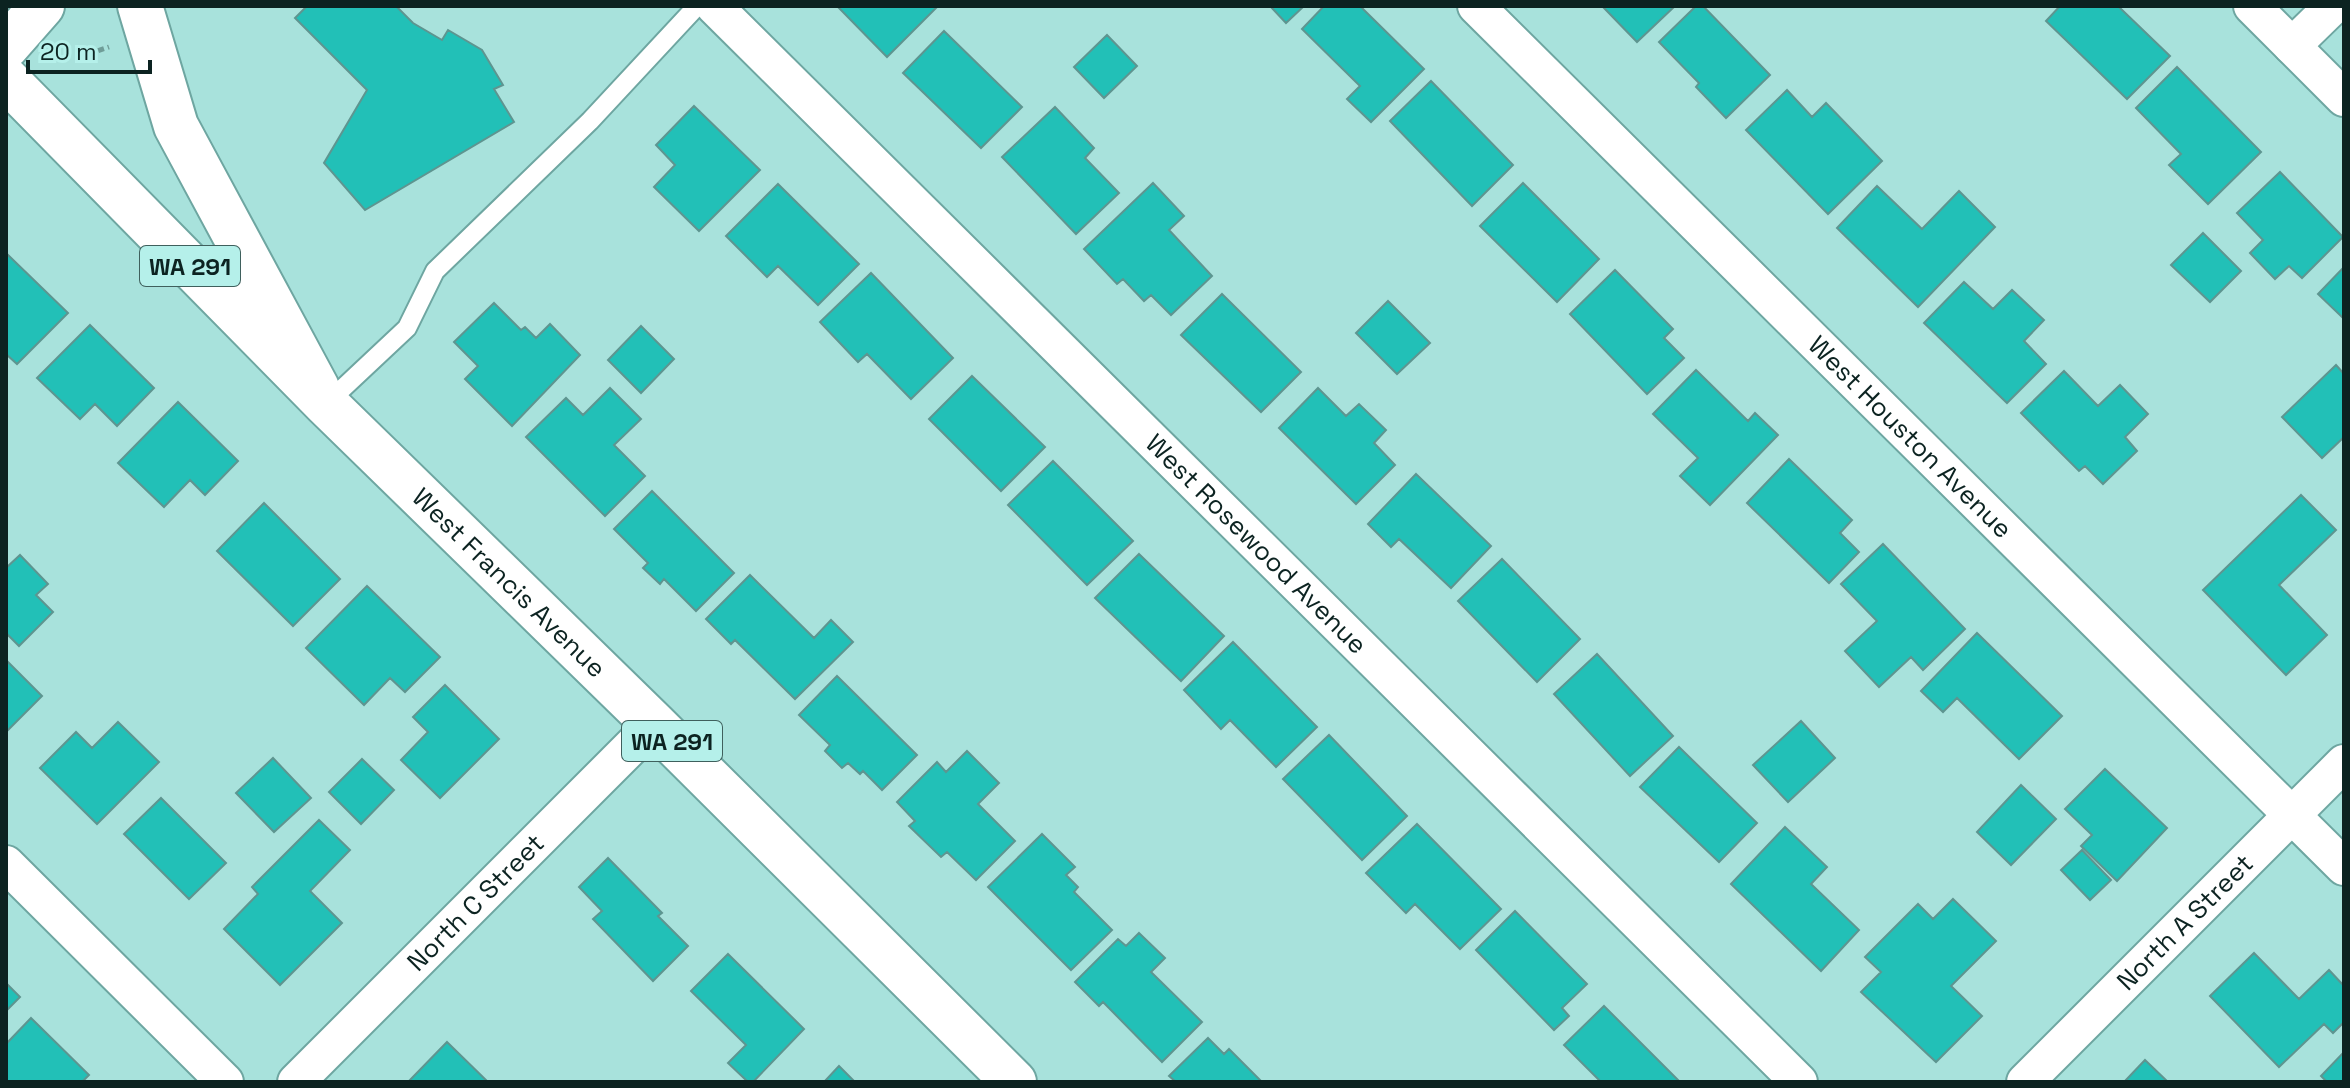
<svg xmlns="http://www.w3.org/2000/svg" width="2350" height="1088" viewBox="0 0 2350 1088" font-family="'Space Grotesk',sans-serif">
  <rect width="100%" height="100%" fill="#a8e2dc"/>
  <path fill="#22c0b7" stroke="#5e9590" stroke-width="2" d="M307 6H396L413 23 442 40 448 30 482 50 503 85 494 89 514 122 365 210 324 163 367 90 295 18Z
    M837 6H938L887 57Z
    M1270 6H1304L1286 23Z
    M1324 6H1360L1424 69 1371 122 1347 99 1360 86 1302 29Z
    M1602 6H1675L1637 42Z
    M1696 6H1703L1770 75 1726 118 1696 87 1699 83 1659 42Z
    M2060 6H2118L2170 56 2127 99 2046 21Z
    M944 31 1022 107 981 148 903 73Z
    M1107 35 1137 66 1104 98 1074 67Z
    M2177 67 2261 152 2208 204 2169 165 2181 154 2136 108Z
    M1431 81 1513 165 1472 206 1390 121Z
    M1787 90 1812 117 1826 103 1882 161 1828 214 1746 130Z
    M694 106 760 170 699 231 654 187 675 165 656 145Z
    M1055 107 1094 148 1085 158 1119 193 1076 234 1002 157Z
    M2280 172 2343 237 2302 278 2289 266 2275 279 2250 253 2263 240 2237 213Z
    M1153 183 1184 216 1169 230 1212 276 1171 315 1151 295 1144 301 1123 279 1117 284 1084 249Z
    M1523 183 1599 259 1557 302 1480 226Z
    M778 184 859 264 818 305 778 266 767 277 726 236Z
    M1877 186 1922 229 1959 191 1995 227 1918 307 1837 228Z
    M2203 233 2241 271 2210 302 2171 265Z
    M6 253 68 313 17 364 6 354Z
    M2344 267V319L2318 294Z
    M1615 270 1673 329 1664 338 1684 358 1647 394 1570 314Z
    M871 273 953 358 911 399 867 354 858 362 820 322Z
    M1964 282 1993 309 2012 290 2044 320 2024 341 2046 364 2007 403 1924 323Z
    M1222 294 1301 372 1261 412 1181 335Z
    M1388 301 1430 343 1397 374 1356 333Z
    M494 303 521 330 525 327 536 338 550 324 580 355 512 426 465 379 478 366 454 342Z
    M90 325 154 388 117 426 95 404 80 419 37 378Z
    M641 326 674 359 641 393 608 360Z
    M2336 365 2344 374V437L2322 458 2282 417Z
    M1696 370 1748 421 1755 413 1778 435 1710 505 1680 476 1698 458 1653 414Z
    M2064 371 2098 406 2120 385 2148 414 2125 437 2137 451 2103 484 2085 466 2079 471 2021 413Z
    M972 376 1045 447 1001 491 929 419Z
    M610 388 641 419 614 445 645 476 605 516 526 437 566 398 583 415Z
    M1318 388 1346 416 1359 404 1386 430 1374 443 1395 465 1356 504 1279 428Z
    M178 402 238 461 205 495 190 480 164 507 118 463Z
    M1789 459 1852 520 1840 533 1859 552 1829 583 1747 503Z
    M1053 461 1133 541 1087 585 1008 505Z
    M1416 474 1491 546 1451 588 1399 539 1391 547 1368 524Z
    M652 491 734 573 696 611 664 579 660 584 643 568 648 563 614 529Z
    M2301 495 2336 530 2279 585 2327 635 2286 675 2203 590Z
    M264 503 340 579 293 626 217 551Z
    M1883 544 1965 629 1923 670 1911 657 1879 687 1845 651 1877 621 1841 584Z
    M1139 554 1224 636 1181 681 1095 598Z
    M20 555 48 584 36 595 53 612 19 646 6 633V568Z
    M1502 559 1580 639 1537 682 1458 601Z
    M750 575 814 638 831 620 853 642 795 699 735 640 731 644 706 619Z
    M367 586 440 657 405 692 390 678 364 705 306 648Z
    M1977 633 2062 716 2019 759 1957 698 1943 712 1921 691Z
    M1233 642 1317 727 1276 767 1230 720 1221 729 1184 690Z
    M1597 654 1673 736 1630 776 1554 694Z
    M6 660 42 696 6 732Z
    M837 676 917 755 882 790 863 771 860 774 848 763 842 768 825 751 830 745 799 715Z
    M445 685 499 739 440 798 401 760 428 732 413 717Z
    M1801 721 1835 758 1788 802 1753 765Z
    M118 722 159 762 97 824 40 768 76 732 92 748Z
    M1329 735 1407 816 1362 860 1283 779Z
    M1679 747 1757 823 1719 862 1640 787Z
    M967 751 999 783 978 804 1015 841 976 880 947 852 941 857 909 826 915 821 897 802 937 762 946 772Z
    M273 758 311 798 274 832 236 793Z
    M362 759 394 790 361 824 329 792Z
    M2105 769 2167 828 2117 881 2081 846 2092 835 2065 809Z
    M2021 785 2056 819 2011 865 1977 832Z
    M161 798 226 863 189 899 124 834Z
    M319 820 350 850 310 891 342 923 280 985 224 929 258 894 252 887Z
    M1417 824 1501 909 1460 949 1415 904 1406 913 1366 873Z
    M1785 827 1827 867 1811 884 1859 930 1821 971 1731 884Z
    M1042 834 1075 867 1066 875 1078 887 1074 892 1112 930 1071 970 988 887Z
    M2082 850 2111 880 2090 900 2061 870Z
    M608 858 662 913 658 916 688 946 653 981 593 919 602 911 579 887Z
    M1953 899 1996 941 1951 986 1982 1016 1936 1062 1861 992 1881 972 1865 957 1918 904 1933 919Z
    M1515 911 1587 984 1562 1008 1569 1016 1554 1030 1476 950Z
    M1139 933 1165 958 1151 972 1202 1022 1162 1062 1103 1002 1099 1006 1075 982 1118 939 1126 946Z
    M2254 953 2299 999 2329 970 2344 986V1022L2333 1033 2324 1024 2279 1067 2210 996Z
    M728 954 804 1029 753 1082H748L728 1063 746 1045 691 991Z
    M6 983 20 997 6 1011Z
    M1604 1006 1680 1082H1601L1564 1045Z
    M31 1018 89 1075 82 1082H6V1044Z
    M1208 1038 1224 1054 1229 1049 1262 1082H1176L1169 1076Z
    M447 1042 488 1082H408Z
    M2344 1052V1082H2327L2321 1076Z
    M2145 1060 2168 1082H2124Z
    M839 1066 855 1082H824Z"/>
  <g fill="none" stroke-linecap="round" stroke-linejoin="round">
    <g stroke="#6ea6a1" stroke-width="22">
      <path id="lane" d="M326 404 407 328 435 271 590 121 697 6"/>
    </g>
    <g stroke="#6ea6a1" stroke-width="40">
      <g id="street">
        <path id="s1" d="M714 6 1799 1082"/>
        <path id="s2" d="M1476 6 2344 867"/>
        <path d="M2252 6 2344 98"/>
        <path d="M2292 46 2333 6"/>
        <path d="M6 864 225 1082"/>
        <path id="s3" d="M296 1082 654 724"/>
        <path id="s4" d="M2025 1082 2344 763"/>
      </g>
    </g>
    <g stroke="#6ea6a1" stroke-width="48">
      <path id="secondary" d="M140 6 176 126 317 388
        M6 47 42 6"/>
    </g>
    <g stroke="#6ea6a1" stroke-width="48">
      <g id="primary">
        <path id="s5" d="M6 79 326 404 654 724 1014 1082"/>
      </g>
    </g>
    <path stroke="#6f9d98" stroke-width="5" stroke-dasharray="6 4" stroke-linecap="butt" d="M79 48 94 52 109 47"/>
    <use href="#lane" stroke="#fff" stroke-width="18"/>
    <use href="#street" stroke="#fff" stroke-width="36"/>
    <use href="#secondary" stroke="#fff" stroke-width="44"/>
    <use href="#primary" stroke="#fff" stroke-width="44"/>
  </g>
  <g text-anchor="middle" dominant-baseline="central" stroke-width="6" stroke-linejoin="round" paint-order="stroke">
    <g fill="#b5f0ea" stroke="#3f605d" stroke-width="2">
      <rect x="140" y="246" width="100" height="40" rx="6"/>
      <rect x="622" y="721" width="100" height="40" rx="6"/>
    </g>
    <g font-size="24" font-weight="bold" fill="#0c2321">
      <text x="190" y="266">WA 291</text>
      <text x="672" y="741">WA 291</text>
    </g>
    <g font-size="26" fill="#0c2321" stroke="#b5f0ea">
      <text stroke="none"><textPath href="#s2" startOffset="612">West Houston Avenue</textPath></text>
      <text stroke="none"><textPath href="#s1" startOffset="764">West Rosewood Avenue</textPath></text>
      <text stroke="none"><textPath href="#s5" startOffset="712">West Francis Avenue</textPath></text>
      <text stroke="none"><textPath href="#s3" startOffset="254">North C Street</textPath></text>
      <text stroke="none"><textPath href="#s4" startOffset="226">North A Street</textPath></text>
    </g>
  </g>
  <rect width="2350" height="1088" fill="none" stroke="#0c2321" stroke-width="16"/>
  <path d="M28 60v12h122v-12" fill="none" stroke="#0c2321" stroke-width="4"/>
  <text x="40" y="60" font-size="24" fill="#0c2321" stroke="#b5f0ea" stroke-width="6" paint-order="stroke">20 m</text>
</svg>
